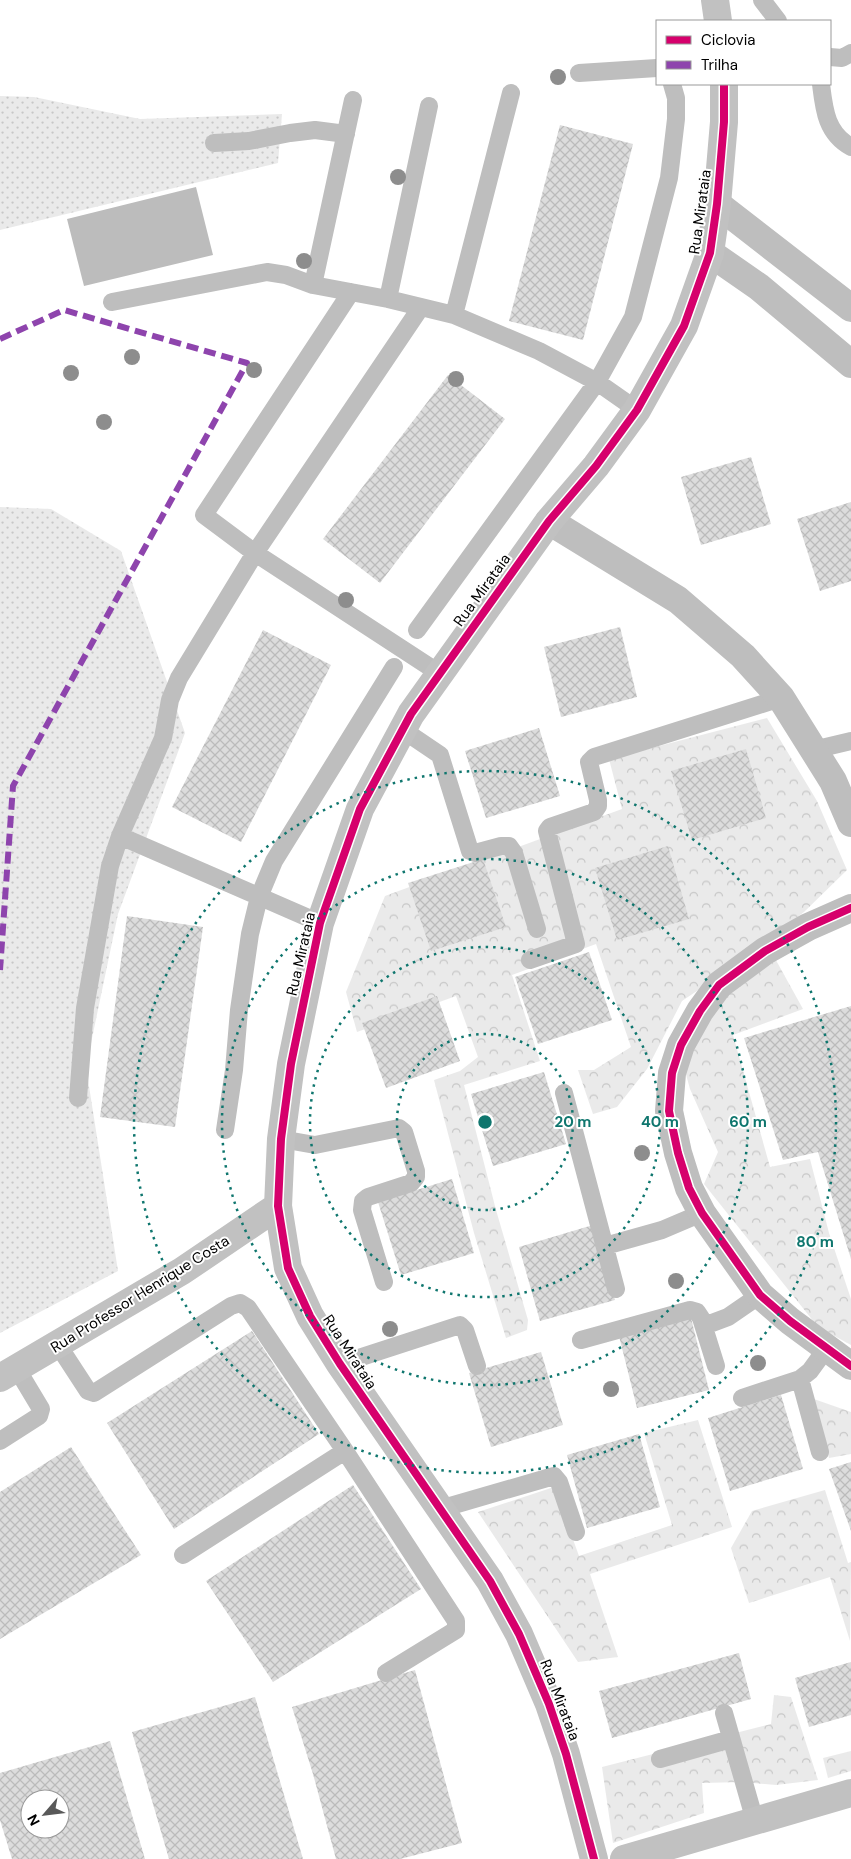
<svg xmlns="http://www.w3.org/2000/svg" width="851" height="1859" viewBox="0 0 851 1859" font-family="'DM Sans',sans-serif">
  <defs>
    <pattern id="grass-dots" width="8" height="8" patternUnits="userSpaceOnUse" patternTransform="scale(1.25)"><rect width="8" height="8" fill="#eaeaea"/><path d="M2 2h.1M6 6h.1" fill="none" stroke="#c7c7c7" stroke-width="1.8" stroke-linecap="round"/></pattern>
    <pattern id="park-crowns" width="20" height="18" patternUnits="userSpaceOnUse" patternTransform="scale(1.25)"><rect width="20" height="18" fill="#eaeaea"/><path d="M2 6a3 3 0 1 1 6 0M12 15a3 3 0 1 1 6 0" fill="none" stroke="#c7c7c7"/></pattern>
    <pattern id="building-cross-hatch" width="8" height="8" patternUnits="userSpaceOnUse" patternTransform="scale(1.25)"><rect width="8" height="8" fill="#dcdcdc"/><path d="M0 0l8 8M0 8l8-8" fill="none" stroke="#bbb"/></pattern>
  </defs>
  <rect width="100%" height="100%" fill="#fff"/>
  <path fill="url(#grass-dots)" d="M0 96 34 97 140 119 282 114 278 163 0 230Z
    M0 507 51 509 121 551 185 733 118 914 86 1067 118 1271 0 1333Z"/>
  <path fill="url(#park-crowns)" d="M767 718 817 801 847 870 804 912 737 964 682 1001 647 1069 617 1107 593 1114 578 1070H594L631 1047 596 944 512 975 540 1061 464 1085 496 1210 528 1320 527 1330 506 1338 474 1233 434 1080 460 1071 478 1057 456 996 357 1032 346 992 385 896 622 809 609 759Z
    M772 953 803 1009 733 1035 770 1167 810 1159 829 1233 851 1299V1345L818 1327 704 1184 718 1152 690 1089 682 1060 702 1019Z
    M811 1398 851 1412V1454L829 1458Z
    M698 1420 732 1527 590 1574 618 1657 578 1662 478 1512 554 1487 579 1556 672 1525 644 1433Z
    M825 1490 848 1563 851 1562 850 1641 830 1577 749 1603 731 1548 752 1511Z
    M774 1695 791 1697 818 1780 776 1785 742 1782 702 1783 704 1813 613 1843 602 1767 771 1724Z
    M851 1751V1771L828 1778 823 1758Z"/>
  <path fill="#bcbcbc" d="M196 187 213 255 84 286 67 219Z"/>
  <path fill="url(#building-cross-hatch)" fill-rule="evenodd" d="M560 125 633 144 583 340 509 321Z
    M448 375 505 419 380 583 323 539Z
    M751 457 771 524 701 545 681 477Z
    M851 502V581L820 591 797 519Z
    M620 627 637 697 561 717 544 647Z
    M263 630 331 665 241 842 172 807Z
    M539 728 560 796 486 818 465 751Z
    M746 749 766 818 692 840 671 771Z
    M668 846 689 919 617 940 595 868Z
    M483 859 506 927 431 951 408 883Z
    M127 916 203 927 175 1127 100 1117Z
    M589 952 612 1020 538 1044 515 977Z
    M437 996 460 1061 386 1088 362 1023Z
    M851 1006V1259L818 1152 783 1160 744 1038Z
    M544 1072 566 1144 493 1166 471 1094Z
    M452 1179 474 1253 401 1275 378 1202Z
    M593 1225 615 1300 540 1321 519 1247Z
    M691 1318 709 1390 637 1408 619 1336Z
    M252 1331 319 1434 174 1529 107 1423Z
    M541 1352 563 1425 491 1447 469 1373Z
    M781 1395 803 1469 730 1491 708 1418Z
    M639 1434 660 1507 587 1528 567 1455Z
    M71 1447 141 1555 0 1639V1492Z
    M851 1462V1531L829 1469Z
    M353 1485 421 1589 273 1682 206 1581Z
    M739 1653 751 1699 612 1738 599 1691Z
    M851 1662V1715L809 1727 795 1678Z
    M415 1670 462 1843 400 1859H336L313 1774 292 1707Z
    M255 1697 303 1859H169L132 1732Z
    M110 1741 145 1859H12L0 1820V1773ZM30 1799H60V1829H30Z"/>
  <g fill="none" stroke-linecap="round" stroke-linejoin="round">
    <path stroke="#bebebe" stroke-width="18" d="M762 0 778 21
      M830 57 842 58 851 53
      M579 73 657 68
      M821 84C824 109 826 133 851 147
      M214 143 249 141 290 133 315 130 346 134
      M313 285 353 100
      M351 292 204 515 255 553 439 673
      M388 299 429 106
      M112 302 267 272 286 275 313 285 388 299 454 315 539 351 597 382 637 410
      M454 315 511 93
      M417 630 597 382 633 317 669 178 676 119V98L672 84
      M403 730 440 755 470 851 475 853 501 846H509L514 853 537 929
      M813 750 851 741
      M120 836 320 923
      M530 960 576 944 547 831 550 827 594 812 598 806V800L589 762 594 757 781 698
      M564 1093 616 1289
      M78 1098 85 1008 110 866 120 836 163 738 170 700 179 678 255 553 421 307
      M225 1130 234 1070 239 1010 250 934 259 897 274 861 394 667
      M281 1139 315 1145 399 1128 404 1132 416 1171V1177L411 1183 368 1197 363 1201 362 1210 384 1282
      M605 1246 662 1230 702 1213
      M704 1326 728 1317 760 1295
      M581 1340 690 1310 697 1312 701 1318 716 1366
      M58 1345 88 1391 94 1393 231 1306 240 1303 248 1308 345 1451 456 1621V1630L386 1673
      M340 1364 460 1325 465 1330 477 1366
      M800 1379 820 1452
      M742 1398 800 1379 810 1371 826 1349
      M0 1441 39 1416 41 1409 17 1369
      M440 1509 554 1476 559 1482 576 1532
      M183 1555 345 1451
      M724 1713 755 1821
      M660 1759 731 1739"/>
    <path stroke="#bebebe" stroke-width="28" d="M717 204 851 308
      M710 253 759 287 851 364
      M549 521 678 600 743 656 781 698 833 781 851 823
      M851 908 808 927 765 951 719 985 700 1011 681 1045 672 1073 669 1111 678 1153 689 1188 702 1213 760 1295 790 1321 851 1366"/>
    <path stroke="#c1c1c1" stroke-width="28" d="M715 0 718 21
      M0 1378 182 1271 278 1206
      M594 1859 566 1754 549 1704 519 1634 490 1581 340 1364 310 1316 288 1268 278 1206 281 1139 291 1064 320 923 360 809 411 714 549 521 596 466 637 410 684 326 710 253 717 204 724 122V84
      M624 1859 851 1793"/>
    <path stroke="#8e44ad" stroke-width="6" stroke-dasharray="12 6" stroke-linecap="butt" d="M0 339 64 310 247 363 13 786 0 970"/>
    <g stroke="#fff" stroke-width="11">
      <path id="cycleway" d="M851 908 808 927 765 951 719 985 700 1011 681 1045 672 1073 669 1111 678 1153 689 1188 702 1213 760 1295 790 1321 851 1366
        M594 1859 566 1754 549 1704 519 1634 490 1581 340 1364 310 1316 288 1268 278 1206 281 1139 291 1064 320 923 360 809 411 714 549 521 596 466 637 410 684 326 710 253 717 204 724 122V84"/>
    </g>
    <use href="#cycleway" stroke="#d6006c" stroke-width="8"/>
  </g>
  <g fill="#8d8d8d">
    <circle cx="558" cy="77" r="8"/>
    <circle cx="398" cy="177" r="8"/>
    <circle cx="304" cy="261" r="8"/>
    <circle cx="132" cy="357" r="8"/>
    <circle cx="254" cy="370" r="8"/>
    <circle cx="71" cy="373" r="8"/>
    <circle cx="456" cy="379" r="8"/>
    <circle cx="104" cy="422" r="8"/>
    <circle cx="346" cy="600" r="8"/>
    <circle cx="642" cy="1153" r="8"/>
    <circle cx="676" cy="1281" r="8"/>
    <circle cx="390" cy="1329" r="8"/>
    <circle cx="758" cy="1363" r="8"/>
    <circle cx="611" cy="1389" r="8"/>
  </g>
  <g fill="none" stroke="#0f766e" stroke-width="2.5" stroke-dasharray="2.5 5">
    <circle cx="485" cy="1122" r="88"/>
    <circle cx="485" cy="1122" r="175"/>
    <circle cx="485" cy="1122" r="263"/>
    <circle cx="485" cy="1122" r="351"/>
  </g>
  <g text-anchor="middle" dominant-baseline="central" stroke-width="4" stroke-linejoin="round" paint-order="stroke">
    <g font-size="15" fill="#000" stroke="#fff">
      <text transform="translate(700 212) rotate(-82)">Rua Mirataia</text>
      <text transform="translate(482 590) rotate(-54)">Rua Mirataia</text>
      <text transform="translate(301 954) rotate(-77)">Rua Mirataia</text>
      <text transform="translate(140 1294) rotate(-32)">Rua Professor Henrique Costa</text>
      <text transform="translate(350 1352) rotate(57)">Rua Mirataia</text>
      <text transform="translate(560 1700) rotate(69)">Rua Mirataia</text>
    </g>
  </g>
  <circle cx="485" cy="1122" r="8" fill="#0f766e" stroke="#fff" stroke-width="2.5"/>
  <g font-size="15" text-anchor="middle" font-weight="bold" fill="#0f766e" stroke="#fff" stroke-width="4" stroke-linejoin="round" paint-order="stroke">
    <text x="573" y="1127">20 m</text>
    <text x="660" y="1127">40 m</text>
    <text x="748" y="1127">60 m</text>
    <text x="815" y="1247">80 m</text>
  </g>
  <rect x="656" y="20" width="175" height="65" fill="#ffffff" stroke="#999999"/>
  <rect x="666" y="36" width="25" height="8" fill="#d6006c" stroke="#999999"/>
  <text x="701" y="45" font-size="15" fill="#000000">Ciclovia</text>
  <rect x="666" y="61" width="25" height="8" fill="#8e44ad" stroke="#999999"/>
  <text x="701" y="70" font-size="15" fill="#000000">Trilha</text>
  <g transform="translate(45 1814) rotate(242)"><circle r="24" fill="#ffffff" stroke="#999999"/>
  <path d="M0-4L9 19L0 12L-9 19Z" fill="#595959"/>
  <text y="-8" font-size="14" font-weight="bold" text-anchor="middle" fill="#000000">N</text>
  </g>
</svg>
